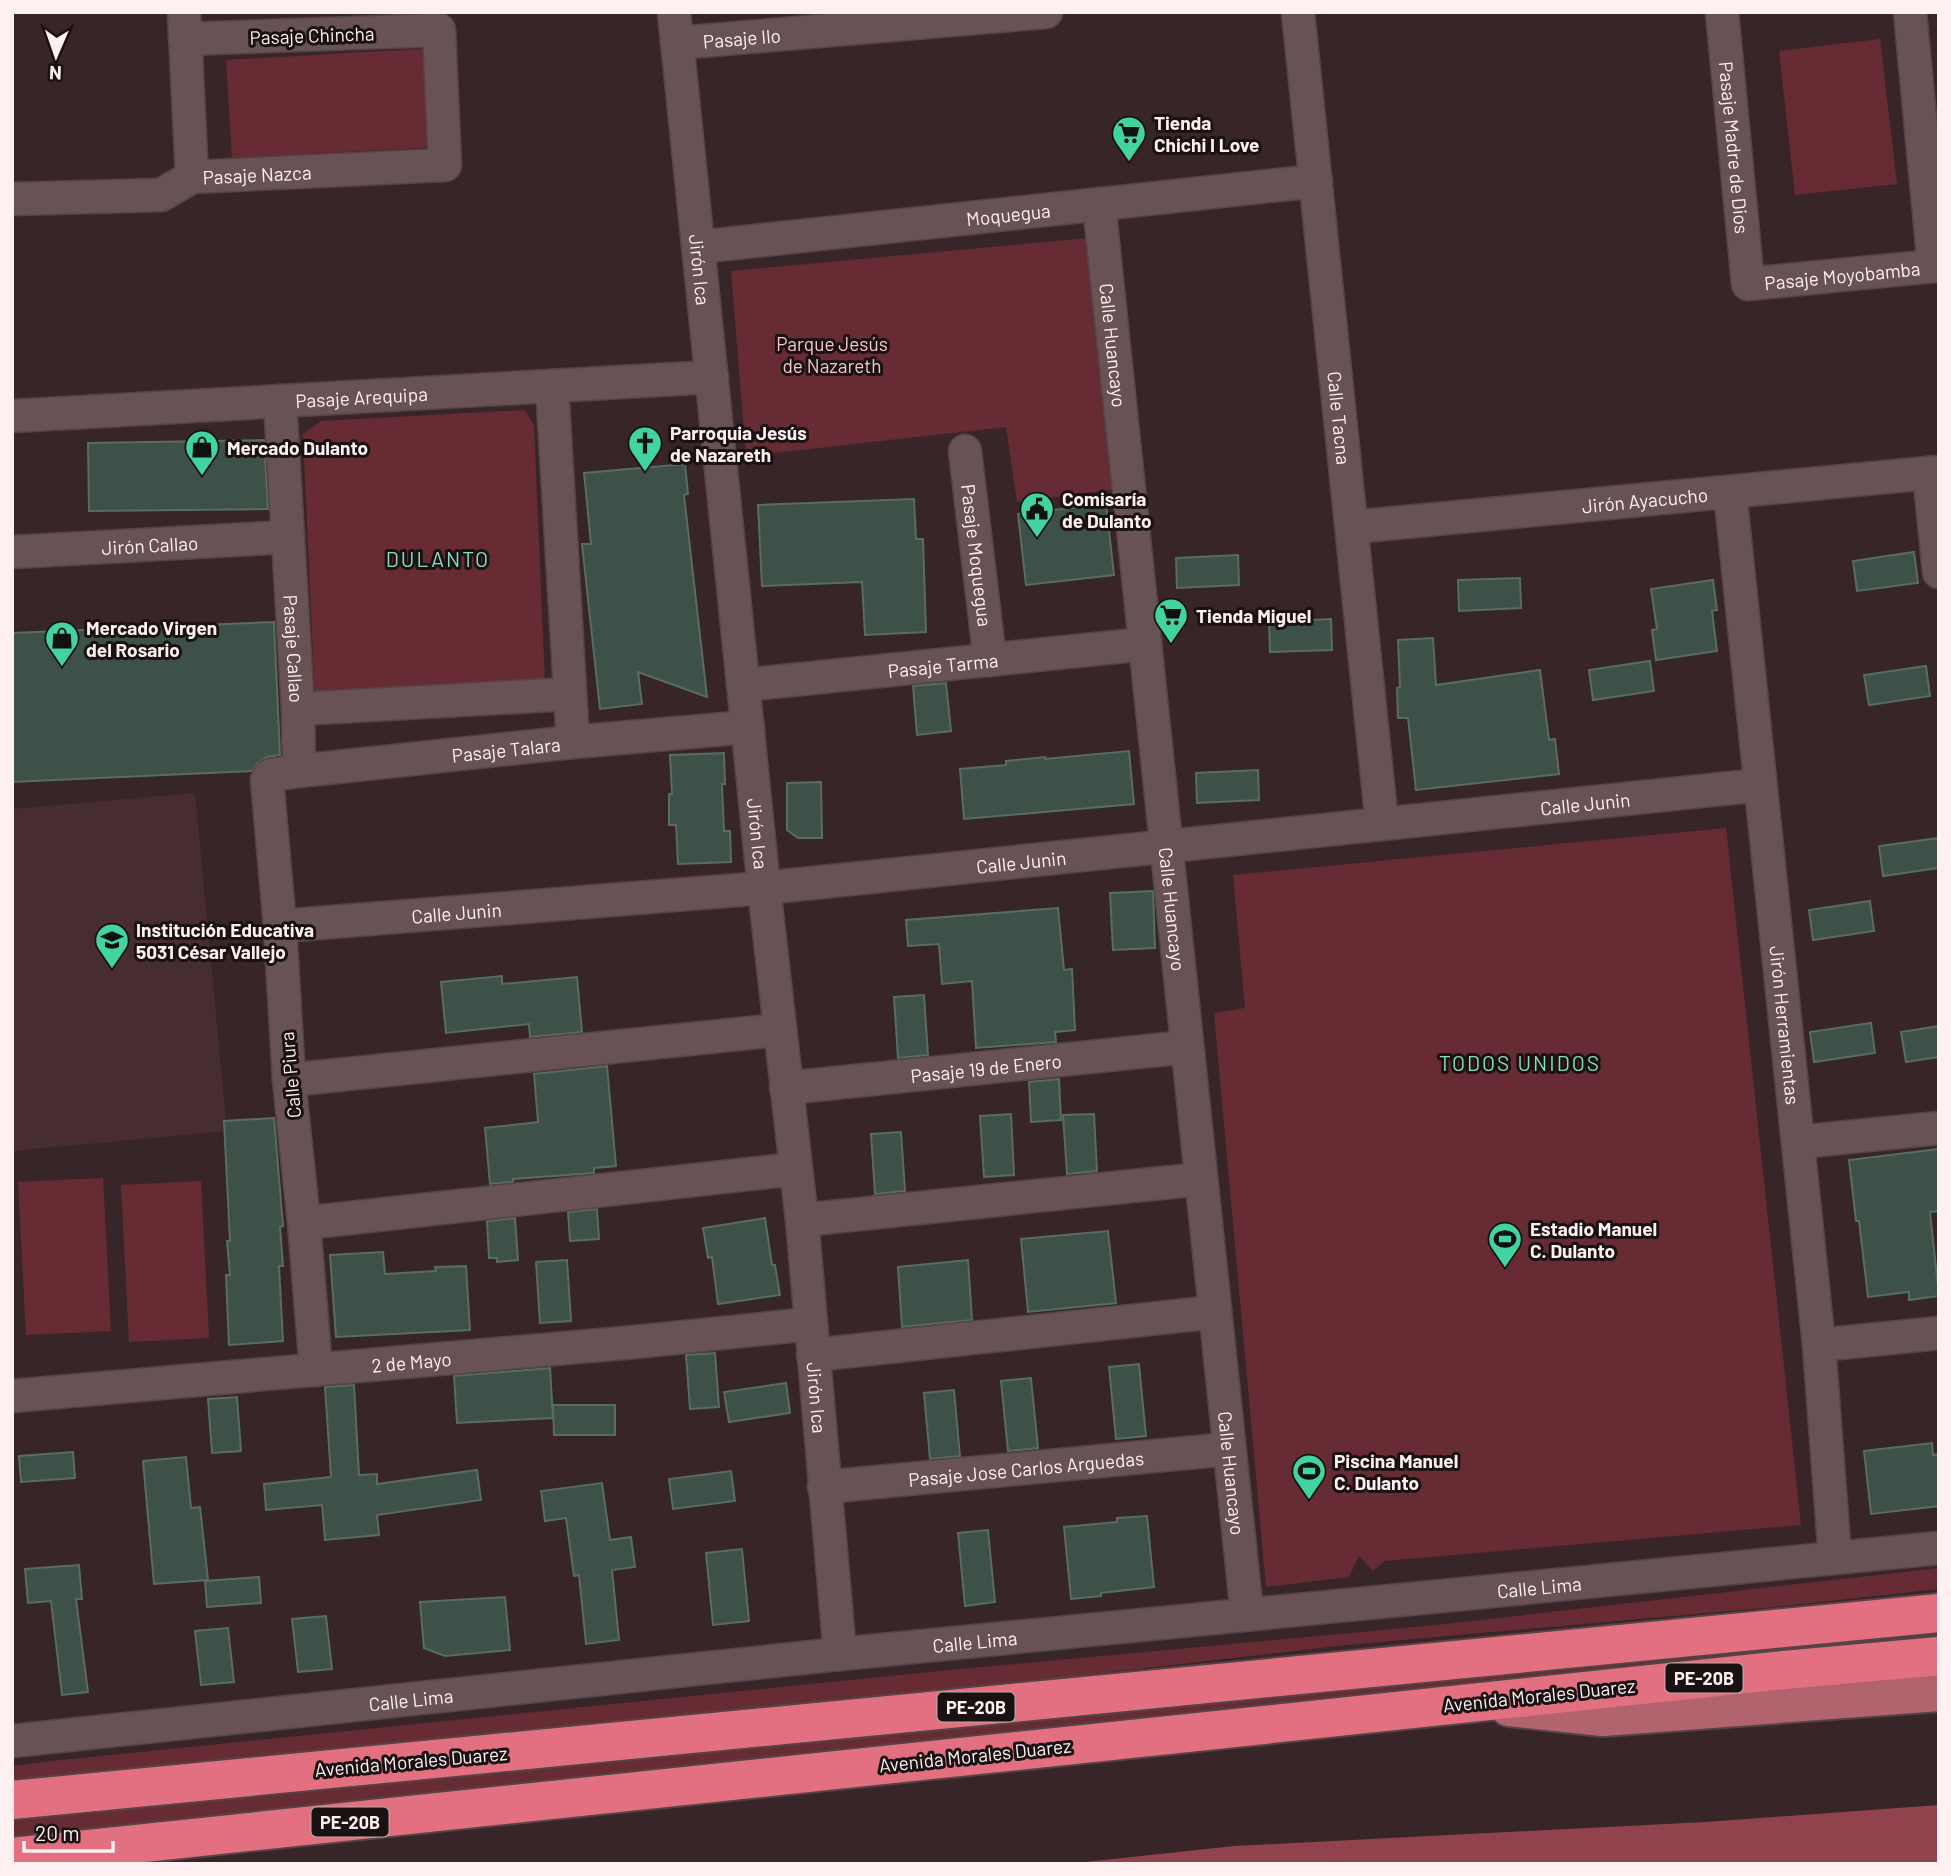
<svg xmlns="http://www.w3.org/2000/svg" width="1951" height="1876" viewBox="0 0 1951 1876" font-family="Barlow,sans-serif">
  <rect width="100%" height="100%" fill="#382527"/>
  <path fill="#472d2f" d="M195 793 227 1131 12 1151V809Z"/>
  <path fill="#672b34" d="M1880 39 1897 184 1795 195 1779 51Z
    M433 48 438 147 232 158 226 60Z
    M1089 238 1117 489 1017 502 1006 427 746 456 731 271Z
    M525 410 534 425 545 683 315 702 303 434 321 421Z
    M1726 828 1801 1525 1384 1561 1373 1571 1359 1556 1349 1577 1266 1587 1214 1013 1245 1008 1233 875Z
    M103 1178 111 1331 26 1335 18 1182Z
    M201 1181 209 1338 129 1342 121 1185Z
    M1939 1568V1589L1775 1607 1347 1645 712 1718 12 1783V1766L52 1761 939 1671 1437 1625Z
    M1939 1631V1644L12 1845V1821L61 1814 1875 1640Z"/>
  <path fill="#90424d" d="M1939 1805V1864H1066L1234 1846 1705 1822Z"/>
  <path fill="#3d5148" stroke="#576c62" stroke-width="2" d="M264 440 268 509 89 511 88 443Z
    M685 464 688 494 684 495 707 697 638 672 642 704 600 709 582 544H591L584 473Z
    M914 499 916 539H923L926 632 865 635 862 582 762 586 758 505Z
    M1106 504 1114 575 1026 585 1018 514Z
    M1914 552 1918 583 1857 591 1853 561Z
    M1238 555 1239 585 1177 588 1176 558Z
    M1520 578 1521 608 1459 611 1458 580Z
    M1713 580 1717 610 1712 611 1717 651 1656 660 1652 630 1657 629 1651 589Z
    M1331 619 1332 650 1270 652 1269 622Z
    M274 622 280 755 267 757 257 764 252 771 12 782V633Z
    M1433 638 1436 685 1540 670 1549 740 1555 739 1559 774 1416 790 1408 718H1398L1397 688 1400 687 1398 640Z
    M1650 661 1654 691 1593 700 1589 670Z
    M1926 666 1930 696 1869 705 1864 675Z
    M946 683 951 731 917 735 913 686Z
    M1129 751 1134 804 964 819 960 769 1006 765V761L1045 757V759Z
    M724 753 725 784H722L724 831H730L731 862 678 864 676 825H669V794H672L670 755Z
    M1258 770 1259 800 1197 803 1196 773Z
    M821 782 822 838H798L787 830V783Z
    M1939 838V868L1883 876 1879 846Z
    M1153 891 1155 948 1113 950 1110 893Z
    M1870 901 1874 931 1813 940 1809 910Z
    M1058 908 1064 970 1072 969 1075 1030 1055 1032 1056 1042 976 1048 972 981 942 984 939 944 908 946 906 920Z
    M502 976V984L577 977 582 1032 530 1037 529 1024 446 1033 441 982Z
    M924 995 928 1055 898 1058 894 997Z
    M1871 1023 1875 1053 1814 1062 1810 1032Z
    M1939 1026V1057L1906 1062 1901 1032Z
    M607 1066 616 1166 594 1168V1173L513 1179V1182L490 1184 485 1128 538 1122 534 1074Z
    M1059 1079 1061 1120 1031 1122 1029 1082Z
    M1011 1114 1014 1175 984 1177 980 1116Z
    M1094 1114 1097 1171 1067 1174 1063 1115Z
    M274 1118 283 1226 280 1227 283 1266H279L283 1341 229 1345 226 1275H230L227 1241H230L224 1121Z
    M901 1132 905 1191 875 1194 871 1134Z
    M1939 1149V1211L1930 1212 1939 1296 1909 1300V1292L1868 1297 1859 1221H1856L1849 1160Z
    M597 1209 599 1239 570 1241 568 1212Z
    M515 1218 518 1260 497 1262V1258H489L487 1221Z
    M765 1218 772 1265H775L780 1295 718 1304 712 1257 708 1258 703 1228Z
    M1108 1231 1116 1303 1028 1312 1021 1239Z
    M383 1252 385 1274 436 1271 435 1267 466 1266 470 1330 336 1337 330 1255Z
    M567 1260 571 1321 540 1323 536 1262Z
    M968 1260 972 1320 902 1327 898 1267Z
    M715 1353 719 1407 690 1409 686 1355Z
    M1139 1364 1146 1436 1116 1439 1109 1367Z
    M550 1368 553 1418 457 1423 454 1376Z
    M1031 1378 1038 1448 1008 1451 1001 1381Z
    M786 1383 790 1413 729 1422 724 1392Z
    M354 1385 359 1475 377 1474V1484L477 1470 481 1500 377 1515 379 1535 325 1540 322 1505 266 1510 264 1484 331 1477 325 1387Z
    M954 1390 960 1456 930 1459 924 1393Z
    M237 1397 241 1451 212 1453 208 1399Z
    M553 1405H615V1435H554Z
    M1932 1443 1933 1455 1939 1454V1506L1871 1514 1864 1451Z
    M73 1452 75 1478 21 1482 19 1456Z
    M186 1457 191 1508 200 1507 208 1580 154 1584 143 1461Z
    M731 1471 735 1501 673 1509 669 1479Z
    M602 1483 610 1540 631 1537 635 1567 612 1570 619 1640 586 1644 579 1575 574 1576 566 1518 545 1521 541 1491Z
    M1147 1516 1154 1587 1101 1593V1596L1071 1599 1064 1527 1117 1522V1518Z
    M988 1530 995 1602 965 1606 958 1533Z
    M742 1549 749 1621 713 1625 706 1553Z
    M79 1565 82 1599H76L88 1692 62 1695 51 1601 28 1603 25 1569Z
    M259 1577 261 1603 207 1607 205 1581Z
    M505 1597 510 1650 445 1656 424 1648 420 1602Z
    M326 1616 332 1669 298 1672 292 1619Z
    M228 1628 234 1682 201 1685 195 1631Z"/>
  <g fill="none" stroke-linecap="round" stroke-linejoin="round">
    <g stroke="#554446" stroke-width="35">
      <g id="minor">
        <path d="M184 12 192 177"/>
        <path id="s1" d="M674 12 764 888 802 1220 840 1654"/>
        <path id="s2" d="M1298 12 1382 824"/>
        <path id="s3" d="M1722 12 1748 284 1934 266 1910 12"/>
        <path id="s4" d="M677 43 1046 12"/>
        <path id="s5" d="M12 199 161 195 192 177 445 165 439 30 185 39"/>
        <path id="s6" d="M1099 204 1247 1614"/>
        <path id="s7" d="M698 247 1316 181"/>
        <path d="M552 386 573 742"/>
        <path id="s8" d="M280 401 298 709 299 771"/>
        <path id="s9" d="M12 416 712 377"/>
        <path id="s10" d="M965 451 990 660"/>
        <path d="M1929 473 1939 572"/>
        <path id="s11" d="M1730 492 1819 1345 1835 1558"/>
        <path id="s12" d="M1352 527 1939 472"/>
        <path id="s13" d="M12 552 288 537"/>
        <path id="s14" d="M743 685 1145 644"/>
        <path d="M298 709 569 694"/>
        <path id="s15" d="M280 926 764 888 1760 785"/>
        <path d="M289 1080 779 1030"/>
        <path id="s16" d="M786 1088 1187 1047"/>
        <path d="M1798 1142 1939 1128"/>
        <path d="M802 1220 1201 1179"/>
        <path d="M304 1223 795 1169"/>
        <path d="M1819 1345 1939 1333"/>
        <path d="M813 1355 1215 1312"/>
        <path id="s17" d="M316 1370 304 1223 289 1080 280 926 267 780 271 775 299 771 573 742 748 727"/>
        <path id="s18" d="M12 1396 635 1342 810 1324"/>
        <path id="s19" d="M824 1487 1229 1449"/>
        <path id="s20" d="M12 1741 840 1654 1939 1548"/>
      </g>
    </g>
    <g stroke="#554446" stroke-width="42">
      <path id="major" d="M1509 1707 1603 1717 1939 1692"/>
    </g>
    <g stroke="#554446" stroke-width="42">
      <path id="highway" d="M12 1800 1939 1613
        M12 1857 1784 1670 1939 1656"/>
    </g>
    <use href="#minor" stroke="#685253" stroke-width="32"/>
    <use href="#major" stroke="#b2646e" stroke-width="38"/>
    <use href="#highway" stroke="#e37080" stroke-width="38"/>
  </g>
  <defs>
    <g id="supermarket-pin" transform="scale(1.75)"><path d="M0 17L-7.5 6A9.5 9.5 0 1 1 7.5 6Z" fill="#41d4a1" stroke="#1a1112"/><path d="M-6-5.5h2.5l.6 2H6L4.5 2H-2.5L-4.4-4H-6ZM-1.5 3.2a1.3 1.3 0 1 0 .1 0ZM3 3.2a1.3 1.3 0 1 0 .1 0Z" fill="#111"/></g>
    <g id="church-pin" transform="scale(1.75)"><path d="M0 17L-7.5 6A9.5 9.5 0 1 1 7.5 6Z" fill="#41d4a1" stroke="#1a1112"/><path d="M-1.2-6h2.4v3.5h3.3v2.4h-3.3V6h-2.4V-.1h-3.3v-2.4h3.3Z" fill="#111"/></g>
    <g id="shop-pin" transform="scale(1.75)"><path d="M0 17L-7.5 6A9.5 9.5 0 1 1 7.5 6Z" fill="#41d4a1" stroke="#1a1112"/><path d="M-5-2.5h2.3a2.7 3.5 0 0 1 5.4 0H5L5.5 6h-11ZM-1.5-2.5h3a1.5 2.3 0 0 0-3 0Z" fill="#111"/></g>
    <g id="civic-pin" transform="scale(1.75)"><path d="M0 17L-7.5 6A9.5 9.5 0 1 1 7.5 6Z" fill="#41d4a1" stroke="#1a1112"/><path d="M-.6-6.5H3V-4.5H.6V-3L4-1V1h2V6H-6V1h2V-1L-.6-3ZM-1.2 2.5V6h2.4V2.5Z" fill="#111"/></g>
    <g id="school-pin" transform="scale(1.75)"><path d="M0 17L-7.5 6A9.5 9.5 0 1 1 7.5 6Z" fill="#41d4a1" stroke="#1a1112"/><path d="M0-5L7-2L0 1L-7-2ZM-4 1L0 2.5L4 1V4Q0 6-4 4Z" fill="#111"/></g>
    <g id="stadium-pin" transform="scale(1.75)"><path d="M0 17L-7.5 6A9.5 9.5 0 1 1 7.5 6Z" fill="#41d4a1" stroke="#1a1112"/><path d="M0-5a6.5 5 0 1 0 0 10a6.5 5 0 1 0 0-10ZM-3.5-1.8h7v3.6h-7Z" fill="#111"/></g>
  </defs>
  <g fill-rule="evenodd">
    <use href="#supermarket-pin" x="1129" y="133"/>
    <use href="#church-pin" x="645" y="443"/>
    <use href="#shop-pin" x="202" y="447"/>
    <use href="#civic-pin" x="1037" y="509"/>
    <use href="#supermarket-pin" x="1171" y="615"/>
    <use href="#shop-pin" x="62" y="638"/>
    <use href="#school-pin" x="112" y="940"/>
    <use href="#stadium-pin" x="1505" y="1239"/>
    <use href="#stadium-pin" x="1309" y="1471"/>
  </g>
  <g text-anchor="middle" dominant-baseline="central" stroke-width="6" stroke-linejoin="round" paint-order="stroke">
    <g fill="#1a1112" stroke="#baadae" stroke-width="2">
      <rect x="1665.5" y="1663.5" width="77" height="29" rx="5"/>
      <rect x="937.5" y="1692.5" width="77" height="29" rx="5"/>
      <rect x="311.5" y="1807.5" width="77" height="29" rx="5"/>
    </g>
    <g font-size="18" font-weight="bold" fill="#fef0f1">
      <text x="1704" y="1678">PE-20B</text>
      <text x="976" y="1707">PE-20B</text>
      <text x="350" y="1822">PE-20B</text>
    </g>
    <g font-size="19" fill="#fef0f1" stroke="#1a1112">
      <text transform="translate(312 35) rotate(-2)">Pasaje Chincha</text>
      <text stroke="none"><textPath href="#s4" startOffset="65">Pasaje Ilo</textPath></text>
      <text stroke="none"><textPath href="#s3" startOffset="136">Pasaje Madre de Dios</textPath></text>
      <text stroke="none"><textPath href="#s5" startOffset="250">Pasaje Nazca</textPath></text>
      <text stroke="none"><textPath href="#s7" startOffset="312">Moquegua</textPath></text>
      <text stroke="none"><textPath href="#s1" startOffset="259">Jirón Ica</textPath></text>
      <text stroke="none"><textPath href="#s3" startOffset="368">Pasaje Moyobamba</textPath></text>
      <text stroke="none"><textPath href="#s6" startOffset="142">Calle Huancayo</textPath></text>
      <text stroke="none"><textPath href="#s9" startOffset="350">Pasaje Arequipa</textPath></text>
      <text stroke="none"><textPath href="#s2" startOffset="408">Calle Tacna</textPath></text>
      <text stroke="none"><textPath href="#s12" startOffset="294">Jirón Ayacucho</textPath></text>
      <text stroke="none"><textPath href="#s13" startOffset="138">Jirón Callao</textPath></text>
      <text stroke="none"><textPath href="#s10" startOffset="105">Pasaje Moquegua</textPath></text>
      <text stroke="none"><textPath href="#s8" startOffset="248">Pasaje Callao</textPath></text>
      <text stroke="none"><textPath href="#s14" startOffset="201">Pasaje Tarma</textPath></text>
      <text stroke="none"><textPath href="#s17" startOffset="835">Pasaje Talara</textPath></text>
      <text stroke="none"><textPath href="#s15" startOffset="1311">Calle Junin</textPath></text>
      <text stroke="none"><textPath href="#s1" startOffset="826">Jirón Ica</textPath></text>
      <text stroke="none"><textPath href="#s15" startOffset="744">Calle Junin</textPath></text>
      <text stroke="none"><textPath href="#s6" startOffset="709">Calle Huancayo</textPath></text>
      <text stroke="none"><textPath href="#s15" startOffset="177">Calle Junin</textPath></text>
      <text stroke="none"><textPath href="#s11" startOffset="536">Jirón Herramientas</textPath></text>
      <text stroke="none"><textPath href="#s16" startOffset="201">Pasaje 19 de Enero</textPath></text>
      <text transform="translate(290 1075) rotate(-95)">Calle Piura</text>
      <text stroke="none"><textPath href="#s18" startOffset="401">2 de Mayo</textPath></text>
      <text stroke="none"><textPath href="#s1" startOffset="1393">Jirón Ica</textPath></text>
      <text stroke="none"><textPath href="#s19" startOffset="203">Pasaje Jose Carlos Arguedas</textPath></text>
      <text stroke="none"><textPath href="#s6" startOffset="1276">Calle Huancayo</textPath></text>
      <text stroke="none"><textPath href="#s20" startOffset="1535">Calle Lima</textPath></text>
      <text stroke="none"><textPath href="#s20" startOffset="968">Calle Lima</textPath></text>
      <text transform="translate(1539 1695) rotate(-6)">Avenida Morales Duarez</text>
      <text stroke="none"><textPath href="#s20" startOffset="401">Calle Lima</textPath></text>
      <text transform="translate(975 1755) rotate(-6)">Avenida Morales Duarez</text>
      <text transform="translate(411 1761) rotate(-5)">Avenida Morales Duarez</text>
    </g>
    <g font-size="19" font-weight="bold" fill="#fef0f1" stroke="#1a1112" text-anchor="start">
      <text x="1154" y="122">Tienda<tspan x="1154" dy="22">Chichi I Love</tspan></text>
      <text x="670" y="432">Parroquia Jesús<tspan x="670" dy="22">de Nazareth</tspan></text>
      <text x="227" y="447">Mercado Dulanto</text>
      <text x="1062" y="498">Comisaría<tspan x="1062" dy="22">de Dulanto</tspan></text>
      <text x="1196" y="615">Tienda Miguel</text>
      <text x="86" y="627">Mercado Virgen<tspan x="86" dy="22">del Rosario</tspan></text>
      <text x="136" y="929">Institución Educativa<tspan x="136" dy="22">5031 César Vallejo</tspan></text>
      <text x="1530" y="1228">Estadio Manuel<tspan x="1530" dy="22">C. Dulanto</tspan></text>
      <text x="1334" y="1460">Piscina Manuel<tspan x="1334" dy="22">C. Dulanto</tspan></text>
    </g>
    <g font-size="19" fill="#f5c6c9" stroke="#1a1112">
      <text x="832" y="343">Parque Jesús<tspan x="832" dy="22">de Nazareth</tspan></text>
    </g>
    <g font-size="21" letter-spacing="2" fill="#86ddb9" stroke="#1a1112">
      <text x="438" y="558">DULANTO</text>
      <text x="1520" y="1062">TODOS UNIDOS</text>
    </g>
  </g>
  <rect width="1951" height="1876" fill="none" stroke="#fef0f1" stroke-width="28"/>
  <g transform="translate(56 56) rotate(182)" stroke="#1a1112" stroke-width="5" paint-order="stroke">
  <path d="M0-5L12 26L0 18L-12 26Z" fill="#fef0f1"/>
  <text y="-10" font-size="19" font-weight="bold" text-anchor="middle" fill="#fef0f1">N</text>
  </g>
  <path d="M24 1841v10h89v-10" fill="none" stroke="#fef0f1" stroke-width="3.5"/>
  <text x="35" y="1841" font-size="21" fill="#fef0f1" stroke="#1a1112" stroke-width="5" paint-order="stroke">20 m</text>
</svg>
